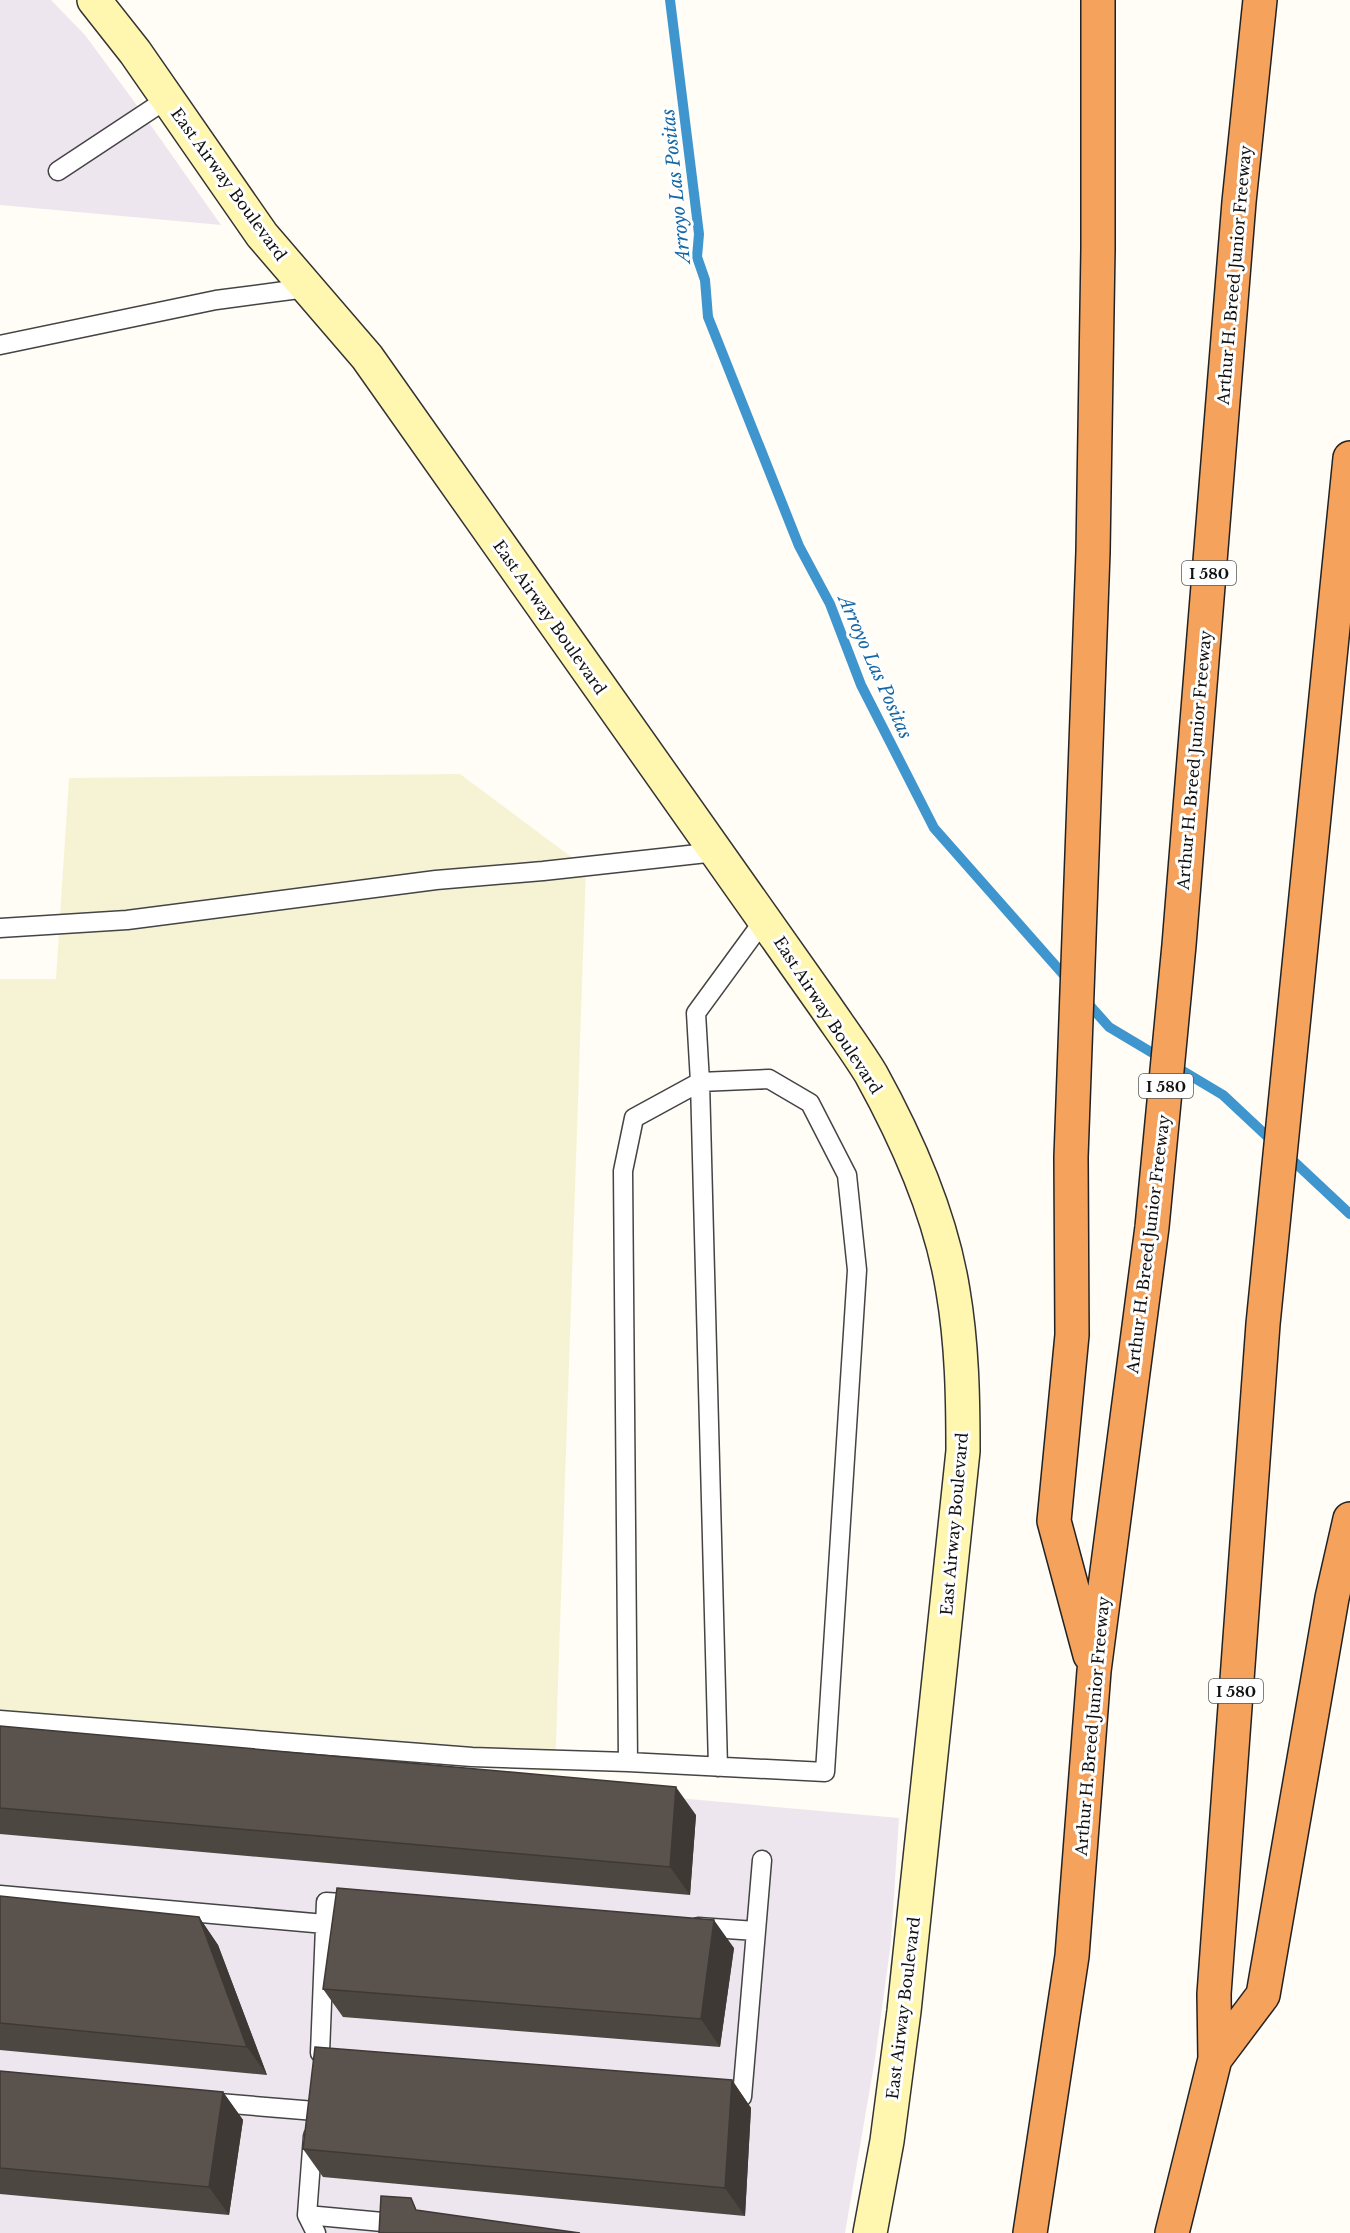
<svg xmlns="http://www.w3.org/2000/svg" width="1350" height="2233" viewBox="0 0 1350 2233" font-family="'Libre Baskerville',serif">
  <rect width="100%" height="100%" fill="#fffdf5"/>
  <path fill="#eee6ef" d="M0 0H51L85 35 133 100 221 225 0 205Z
    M0 1737 899 1818 891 1942 875 2059 845 2233H0Z"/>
  <path fill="#f6f3d4" d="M460 774 586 868 555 1772 0 1723V979H56L69 778Z"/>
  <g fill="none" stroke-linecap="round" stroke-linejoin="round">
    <path stroke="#3f96cf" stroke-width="10" d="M670 0 699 234 697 257 705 280 708 317 799 546 830 604 861 685 934 828 1070 982
      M1084 999 1109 1027 1223 1095 1350 1214"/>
    <g stroke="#444" stroke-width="21">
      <path id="lane" d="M58 171 167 99
        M0 345 216 300 307 288
        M0 928 127 920 436 880 543 871 716 852
        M0 1720 472 1757 628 1762 623 1171 634 1118 700 1082 696 1013 764 920
        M628 1762 825 1772 857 1270 847 1175 810 1103 769 1079 700 1082 718 1767
        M0 1895 325 1924
        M698 1927 756 1931
        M320 2053 326 1902 359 1904
        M721 2095 742 2097 762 1860
        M207 2102 315 2111
        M307 2215 313 2136
        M316 2233 307 2215 404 2224"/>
    </g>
    <g stroke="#333" stroke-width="36">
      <path id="secondary" d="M94 0 135 52 262 235 367 357 825 1006C840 1028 857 1051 871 1074 908 1141 941 1215 953 1291 962 1344 963 1397 963 1451L904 2011 887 2141 870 2233"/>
    </g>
    <g stroke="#222" stroke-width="36">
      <path id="highway" d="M1090 1655 1054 1521 1072 1335 1071 1157 1093 552 1098 249V0
        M1215 2059 1263 1995 1332 1598 1350 1519
        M1030 2233 1072 1956 1094 1671 1152 1227 1179 945 1239 202 1260 0
        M1172 2233 1215 2059 1214 1994 1263 1324 1350 458"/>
    </g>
    <use href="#lane" stroke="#fff" stroke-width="18"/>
    <use href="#secondary" stroke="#fff6b0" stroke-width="33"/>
    <use href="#highway" stroke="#f5a25d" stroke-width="33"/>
  </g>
  <path fill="#4d4742" d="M0 1726 696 1815 690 1895 0 1834Z
    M0 1896 199 1917 218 1945 267 2075 0 2050Z
    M734 1948 720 2047 343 2017 323 1989Z
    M0 2071 223 2092 243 2120 229 2215 0 2194Z
    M732 2080 751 2108 745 2216 323 2177 303 2149Z"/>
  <path fill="#3f3936" d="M676 1787 696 1815 690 1895 670 1867Z
    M199 1917 218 1945 267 2075 247 2047Z
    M714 1920 734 1948 720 2047 701 2019Z
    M732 2080 751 2108 745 2216 725 2188Z
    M223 2092 243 2120 229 2215 209 2187Z"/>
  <path fill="#5a524d" stroke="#3f3936" stroke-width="1.5" d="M0 1726 676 1787 670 1867 0 1808Z
    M337 1888 714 1920 701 2019 323 1989Z
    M0 1896 199 1917 247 2047 0 2023Z
    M315 2047 732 2080 725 2188 303 2149Z
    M0 2071 223 2092 209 2187 0 2168Z
    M381 2196 411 2198 416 2210 580 2233H379Z"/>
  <g text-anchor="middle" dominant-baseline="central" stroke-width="6" stroke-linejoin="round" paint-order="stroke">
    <g fill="#fff" stroke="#585858" stroke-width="1.5">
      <rect x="1182" y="561" width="54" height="24" rx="4.5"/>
      <rect x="1139" y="1074" width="54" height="24" rx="4.5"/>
      <rect x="1209" y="1679" width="54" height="24" rx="4.5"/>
    </g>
    <g font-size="15" font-weight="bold" fill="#111">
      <text x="1209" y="573">I 580</text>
      <text x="1166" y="1086">I 580</text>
      <text x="1236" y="1691">I 580</text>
    </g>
    <g font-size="16" fill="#111" stroke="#fff">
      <text transform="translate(229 184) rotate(54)">East Airway Boulevard</text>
      <text transform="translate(1234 275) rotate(-85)">Arthur H. Breed Junior Freeway</text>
      <text transform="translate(550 617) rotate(55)">East Airway Boulevard</text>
      <text transform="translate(1194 760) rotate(-85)">Arthur H. Breed Junior Freeway</text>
      <text transform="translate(828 1015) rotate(57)">East Airway Boulevard</text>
      <text transform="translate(1148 1244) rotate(-83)">Arthur H. Breed Junior Freeway</text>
      <text transform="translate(954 1524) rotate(-85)">East Airway Boulevard</text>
      <text transform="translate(1092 1726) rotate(-85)">Arthur H. Breed Junior Freeway</text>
      <text transform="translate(903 2008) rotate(-83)">East Airway Boulevard</text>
    </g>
    <g font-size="18" font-style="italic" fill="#1768a6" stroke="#fff">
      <text transform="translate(676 186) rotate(-96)">Arroyo Las Positas</text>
      <text transform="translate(875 667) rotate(66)">Arroyo Las Positas</text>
    </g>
  </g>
</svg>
